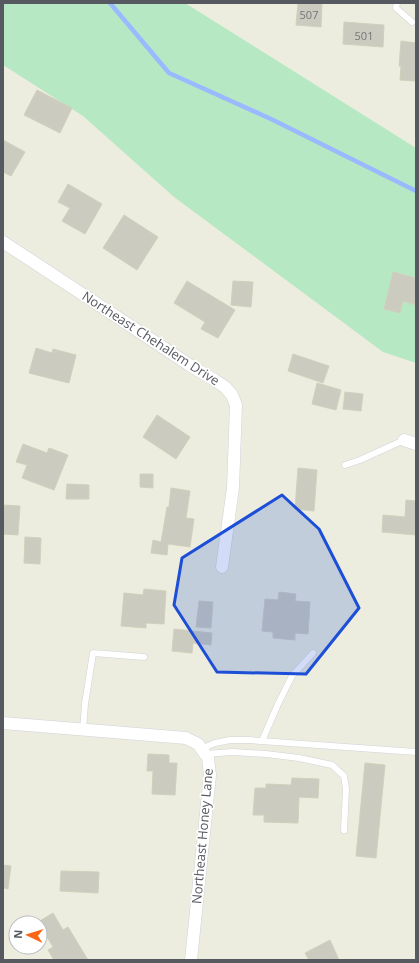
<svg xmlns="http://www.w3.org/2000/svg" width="419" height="963" viewBox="0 0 419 963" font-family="'Open Sans',sans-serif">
  <rect width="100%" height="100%" fill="#ecedde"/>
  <path fill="#b7e8c4" d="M3 3H185L416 148V363L383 352 174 197 83 116 3 65Z"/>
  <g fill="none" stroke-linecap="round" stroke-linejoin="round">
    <path stroke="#9bb9ff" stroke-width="4.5" d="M110 3 169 73 271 119 416 191"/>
  </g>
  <path fill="#cccbbf" stroke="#d1d0bc" d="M298 3H322L321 27 296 25Z
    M344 22 384 25 383 47 343 44Z
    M401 41 416 43V69L415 81 400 80 401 66H399Z
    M37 90 72 108 60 133 24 115Z
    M3 140 25 152 11 176 3 172Z
    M68 184 102 204 85 234 62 221 70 208 58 202Z
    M124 215 158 237 137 270 103 248Z
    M393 272 416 278V305L403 301 400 313 384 309Z
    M187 281 235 310 218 338 201 329 205 322 174 303Z
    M233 281 253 282 251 307 231 305Z
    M36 348 52 353 53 349 76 355 69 383 29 373Z
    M293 354 329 366 323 383 288 371Z
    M317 383 341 390 336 410 312 404Z
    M345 392 363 394 361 411 343 409Z
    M157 415 190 437 176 459 143 437Z
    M23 444 47 453 49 448 68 455 54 490 22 478 27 465 16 462Z
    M298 468 317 470 314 511 295 509Z
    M140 474H153V488L140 487Z
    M67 484 89 485V499H66Z
    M171 488 190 491 186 518 194 519 190 547 168 544 167 555 151 553 153 540 161 542 167 507H169Z
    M406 500 416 501V535L382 532 383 515 405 517Z
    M3 505 20 506 18 535 3 534Z
    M25 537 41 538 40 564 24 563Z
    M144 589 166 591 164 624 146 623V628L121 626 124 593 143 595Z
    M279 592 296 594 295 601 310 602 308 634 295 633V640L273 638V632L262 631 265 599 278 600Z
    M199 601 213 602 211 628 196 627Z
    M174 629 212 633 211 645 193 643 192 653 172 651Z
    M148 754 169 755V763H177L175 795 152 794 153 771H147Z
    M365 763 385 765 376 858 356 856Z
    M292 778 319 779 318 798 299 797 298 823 264 822V815H253L255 788H266V784L291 785Z
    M3 865 11 866 8 889 3 888Z
    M61 871 99 872 98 893 60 891Z
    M53 913 63 930 68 927 88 960H54L48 950 53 947 40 925V923L38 922Z
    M330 940 339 960H309L305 953Z"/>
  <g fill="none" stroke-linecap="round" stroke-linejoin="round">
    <g stroke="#d1d2da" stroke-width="7">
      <path id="service" d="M397 3 396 8 412 22
        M345 465 360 460 404 440
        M83 730 85 704 93 653 144 657
        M262 741 278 704 292 676 313 653
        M201 749 215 743 230 740H248L416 752
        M205 754 233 752 266 754 299 758 332 765 344 776 346 789 344 830"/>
    </g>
    <g stroke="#d1d2da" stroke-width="13">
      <path id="minor" d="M3 242 102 307 191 366 213 379 225 387 232 395 236 405 233 488 222 567
        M404 440 416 444
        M3 723 186 738 198 744 208 758 210 775 191 960"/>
    </g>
    <use href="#service" stroke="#fff" stroke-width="6"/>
    <use href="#minor" stroke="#fff" stroke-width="12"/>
  </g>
  <path fill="#1d4ed8" fill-opacity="0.2" stroke="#1d4ed8" stroke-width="3" stroke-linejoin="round" d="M282 495 319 529 359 608 306 674 217 672 174 605 182 558Z"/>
  <g text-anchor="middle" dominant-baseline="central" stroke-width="3.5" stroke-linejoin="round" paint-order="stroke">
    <g font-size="11" fill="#747678">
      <text x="309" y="14">507</text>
      <text x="364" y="35">501</text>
    </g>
    <g font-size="13" fill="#575961" stroke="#fff">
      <text transform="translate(151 338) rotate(33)">Northeast Chehalem Drive</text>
      <text transform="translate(202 836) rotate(-85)">Northeast Honey Lane</text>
    </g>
  </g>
  <rect width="419" height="963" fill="none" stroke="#575961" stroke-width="8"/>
  <g transform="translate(28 935) rotate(274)"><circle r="19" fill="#ffffff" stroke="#bcbdc0"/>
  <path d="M0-3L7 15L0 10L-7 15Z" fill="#fa6516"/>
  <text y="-6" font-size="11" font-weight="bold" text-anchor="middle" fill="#575961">N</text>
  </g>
</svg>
